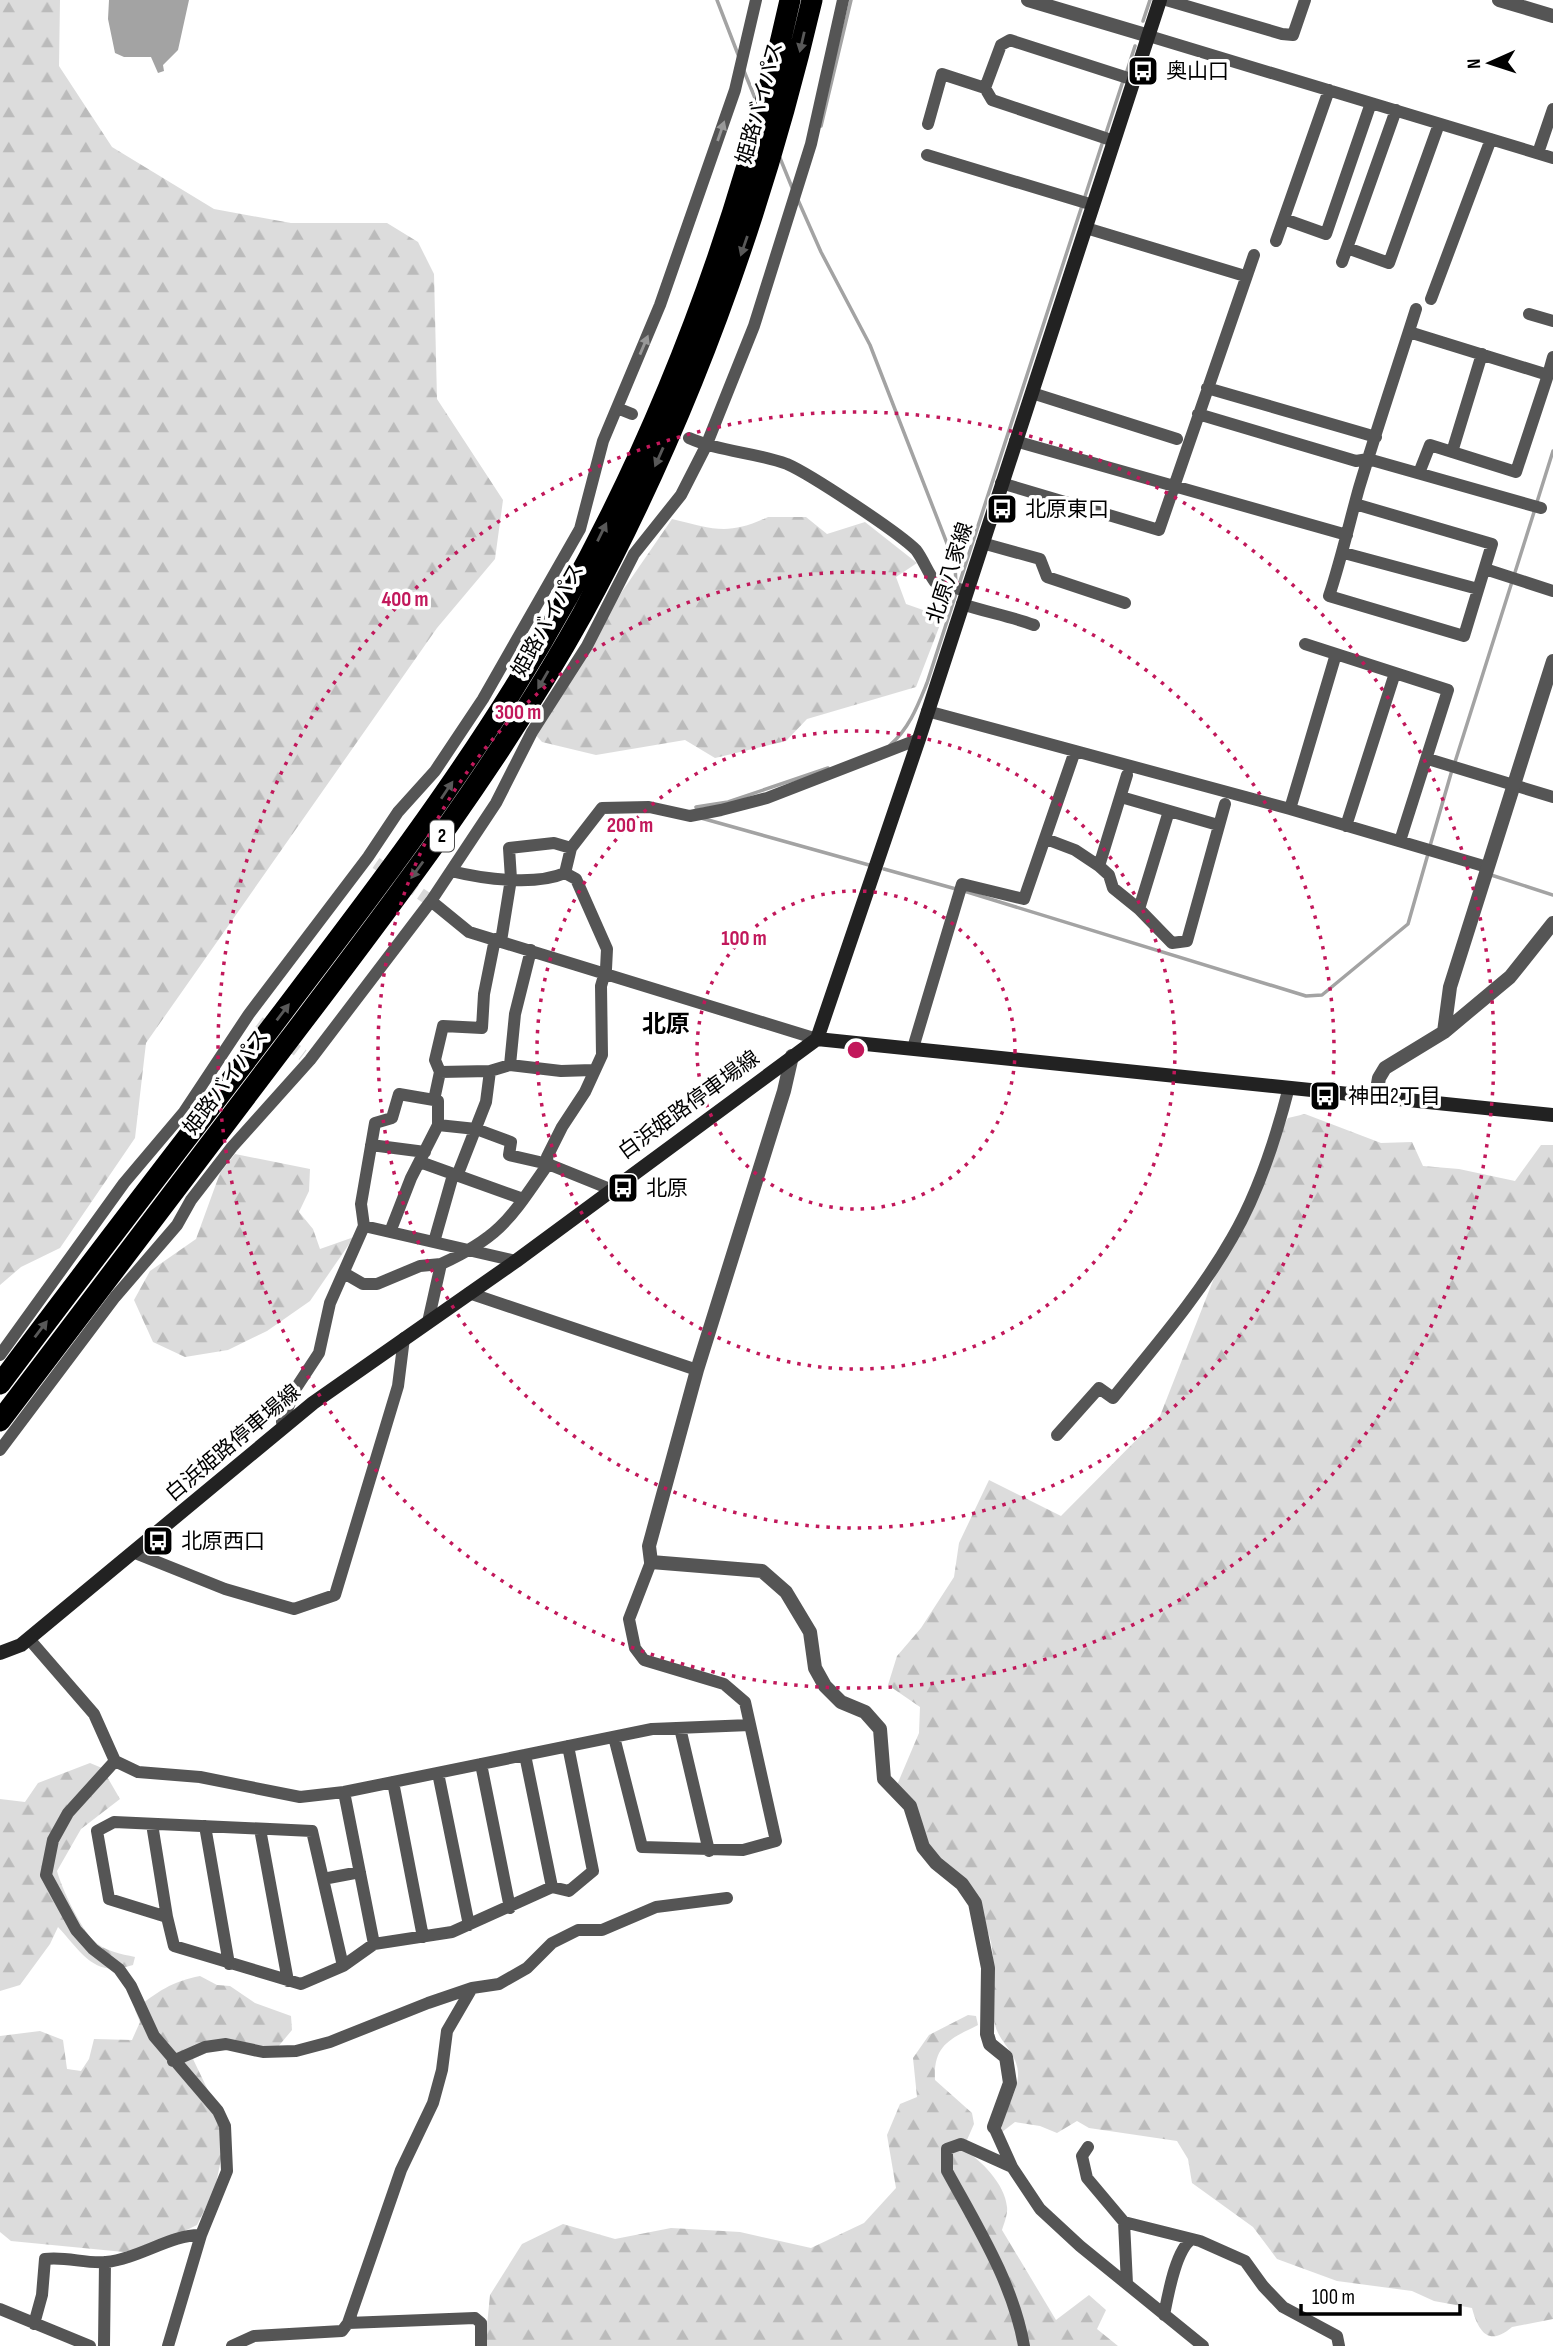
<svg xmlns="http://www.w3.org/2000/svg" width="1553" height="2346" viewBox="0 0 1553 2346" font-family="'Sofia Sans Condensed','Noto Sans JP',sans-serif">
  <defs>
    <pattern id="forest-firs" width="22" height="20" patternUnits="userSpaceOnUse" patternTransform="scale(1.75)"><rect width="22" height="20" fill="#dcdcdc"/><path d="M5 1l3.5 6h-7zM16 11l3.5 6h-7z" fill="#bbb"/></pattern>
  </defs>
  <rect width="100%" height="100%" fill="#fff"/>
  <path fill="url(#forest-firs)" d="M0 0H60L59 66 112 147 214 209 291 223H387L418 242 434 274 437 399 503 500 495 559 437 628 146 1043 135 1138 60 1248 21 1267 0 1285Z
    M768 517H806L827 534 865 522 917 563 896 577 906 604 943 617 916 687 807 719 786 741 715 758 685 740 596 755 542 742 535 734 619 596 672 519C713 529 728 536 768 517Z
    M1305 1114 1381 1143 1412 1142 1423 1166 1459 1169 1515 1181 1541 1145H1553V2319L1512 2327C1490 2346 1479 2334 1472 2308L1434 2301 1412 2291 1337 2281 1277 2259 1253 2227 1192 2183 1188 2159 1177 2141 1089 2128 1077 2121 1057 2133 1040 2126 1015 2122 1002 2132C1000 2112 1017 2097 1018 2076 1019 2054 1000 2044 995 2025 987 1995 999 1965 989 1935 979 1909 945 1872 928 1847 916 1827 907 1805 897 1785L919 1733 920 1707 888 1685 897 1656 921 1628 954 1577 959 1543 989 1480 1061 1516 1160 1416 1216 1273 1276 1138 1288 1118Z
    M235 1154 310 1169 309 1191 299 1212 313 1229 320 1249 354 1237 310 1301 267 1331 228 1350 185 1357 153 1342 134 1300 150 1271 196 1239 220 1173Z
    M90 1763 102 1768 120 1799 81 1829 57 1871C61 1887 81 1929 93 1940 104 1951 121 1954 135 1957L133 1965C94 1978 83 1954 58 1927L50 1944 20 1985 0 1991V1799L25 1802 38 1783Z
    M200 1976 217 1985 230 1986 255 2003 291 2016 292 2030 277 2048 228 2043 193 2059 216 2107 224 2144 215 2189 197 2225 158 2244 124 2252 11 2241 0 2232V2036L40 2031 63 2040 67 2069 81 2071 89 2059 94 2039 132 2040 140 2022 135 2010C156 1992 173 1981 200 1976Z
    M968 2015 976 2016 978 2025C950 2039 933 2045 935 2080L972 2113 974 2124 963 2149C981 2160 1005 2184 1007 2207 1008 2214 1004 2224 1002 2230L1056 2320 1089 2295 1106 2310 1097 2329 1118 2346H485L490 2295 522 2244 563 2224 615 2239 671 2228 740 2232 811 2248 864 2223 896 2188 887 2135 900 2104 917 2097 913 2058 929 2035Z"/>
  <path fill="#a3a3a3" d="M109 0H189L178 50 163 65 164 71 158 73 151 57H124L115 53 108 19Z"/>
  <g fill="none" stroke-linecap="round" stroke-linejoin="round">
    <path stroke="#a3a3a3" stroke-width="3.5" d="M717 0 739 57
      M1143 21 1150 0
      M744 71 757 103
      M1126 74 1135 46
      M821 126 851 0
      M1106 133 1123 81
      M780 158 793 190
      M798 200 821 252 870 345 955 564 956 586
      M1537 502 1553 451
      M890 745C909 729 918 705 927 683L1103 141
      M1455 762 1535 509
      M698 812 696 807 728 802 828 768
      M701 818 869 865
      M1430 846 1452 770
      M884 869 956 889
      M1488 874 1553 895
      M964 891 1306 996 1322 995 1408 924 1428 854"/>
    <path stroke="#d9d9d9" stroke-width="12" stroke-dasharray="12 6" stroke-linecap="butt" d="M376 863 431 901
      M259 1022 303 1055"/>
    <path stroke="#555" stroke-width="12" d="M1166 0 1282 34 1293 35 1305 0
      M1149 36 1553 158
      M985 88 1001 45 1010 40 1134 80
      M928 124 942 74 985 88 992 100 1114 141
      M1538 153 1553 109
      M927 155 1093 205
      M1284 219 1326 234 1371 103
      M1086 228 1245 276
      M1276 241 1329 90
      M1347 248 1389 263 1439 124
      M1342 262 1396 110
      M1431 299 1491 139
      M1529 314 1553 321
      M1409 332 1548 375 1553 357
      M1207 388 1376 437
      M1032 393 1177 439
      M617 408 632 414
      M1198 414 1356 461 1368 459 1541 508
      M689 438C720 452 755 452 787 464 810 474 898 532 916 550 923 559 928 573 935 582L966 591
      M1015 441 1347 535
      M1452 452 1482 354
      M1419 473 1430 445 1516 472 1548 375
      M1001 483 1159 530 1254 255
      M1355 504 1492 544 1464 636 1329 596C1341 560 1349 524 1359 488 1377 428 1397 369 1416 309
      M982 543 1040 559 1047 577 1125 603
      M1344 553 1478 589
      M1485 569 1553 591
      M962 604C986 612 1009 616 1034 625
      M1305 644 1448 690 1400 841
      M927 711 1290 809 1487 867
      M1428 759 1553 797
      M1121 797 1218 825
      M1290 809 1336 654
      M1346 826 1395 673
      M1046 839 1075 850 1099 866 1109 875 1113 888 1139 909 1172 943 1187 941 1225 804
      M1099 866 1127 775
      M451 871C483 879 535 886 565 873
      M565 873 571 848 602 808 649 807 690 816 721 810 767 798 919 739
      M565 873 576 879 607 949 606 969 601 986 602 1055 585 1092 562 1127 547 1157 548 1164 610 1189
      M431 901 469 932 817 1039
      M1139 909 1169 811
      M501 941 511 879 509 848 554 843 571 848
      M913 1048 962 884 1024 899 1075 751
      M510 1065 515 1014 531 950
      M440 1072 490 1071 510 1065 561 1071 593 1070
      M371 1145 425 1152
      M420 1162 523 1199
      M457 1176 486 1102 490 1071
      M364 1226 516 1261
      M390 1232 411 1178 438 1125V1101L434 1100
      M434 1242 453 1175
      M344 1273 363 1284H377L420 1266 441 1264
      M469 1293 697 1370
      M428 1322 441 1264C502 1236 511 1217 548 1164L509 1155 511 1142 476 1129 438 1125
      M0 1355 124 1183 184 1112 249 1014 368 857 398 812 435 771 483 699 580 529 603 441 660 305 735 90 756 0
      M285 1426 282 1422 296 1388 319 1353 330 1303 364 1226 361 1204 375 1123 392 1118 399 1094 434 1100 440 1072 435 1060 443 1026 482 1028 484 994 495 939
      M1057 1435 1099 1388 1113 1398C1155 1346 1199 1296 1232 1238 1259 1192 1276 1138 1289 1087
      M0 1450 115 1297 177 1225 191 1200 232 1147 310 1060 431 901 496 803 532 732 587 646 634 554 681 495 706 446 754 326 811 144 843 0
      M135 1553 225 1589 294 1609 335 1595 398 1386 404 1338
      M29 1639 94 1714 115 1761 138 1772 200 1777 300 1797 344 1792 652 1729 750 1725
      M680 1728 709 1851
      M614 1737 642 1847 743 1850 776 1841 745 1702 724 1684 644 1660 635 1648 629 1619 651 1562
      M525 1755 552 1887
      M115 1761 68 1813 53 1840 46 1875 76 1930 93 1949 119 1969 131 1986 154 2036 218 2111 225 2126 227 2171 201 2235 168 2346
      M481 1764 510 1908
      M438 1773 469 1925
      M393 1782 423 1937
      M344 1792 374 1944
      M152 1824 167 1917
      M205 1826 229 1964
      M260 1829 288 1981
      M323 1879 360 1872
      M343 1966 312 1831 114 1822 97 1831 109 1899 167 1917 174 1946 301 1984 343 1966 374 1944 452 1932 552 1887 569 1891 593 1871 568 1746
      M173 2061 205 2047 226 2044 263 2052 296 2051 330 2042 428 2003 472 1988 499 1984 527 1968 552 1943 578 1930H602L656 1907 727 1898
      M994 2127 1012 2167 1040 2209 1080 2246 1203 2346
      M1088 2147 1082 2156 1087 2178 1124 2222 1200 2241 1245 2261 1263 2286 1283 2307 1337 2336 1339 2346
      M1012 2167 961 2144 947 2149V2171C977 2226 1013 2283 1024 2346
      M1124 2222 1127 2284
      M0 2309 90 2346
      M1164 2315C1168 2295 1176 2249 1192 2239
      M348 2323 401 2170 433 2103 442 2070 447 2031 472 1988
      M34 2324 42 2295 45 2259C65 2256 86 2264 106 2262 138 2259 172 2234 201 2235
      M104 2346 105 2262
      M232 2346 254 2336 342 2331 348 2323 475 2318 481 2323V2346"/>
    <path stroke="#555" stroke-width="14" d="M1028 0 1149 36
      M1499 0 1553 16
      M1444 1032 1450 987 1553 661
      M792 1056 784 1091 697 1370 649 1546 651 1562 762 1571 786 1592 810 1632 815 1668 825 1686 841 1702 865 1712 880 1729 884 1779 910 1806 923 1847 936 1863 962 1884 975 1903 988 1968 987 2034 990 2044 1006 2057 1010 2083 994 2127
      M1376 1095 1379 1078 1385 1068 1444 1032 1510 977 1553 923"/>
    <path stroke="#222" stroke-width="14" d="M817 1039 919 739 1160 0
      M0 1653 21 1645 313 1403 516 1261 817 1039 1553 1115"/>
    <path stroke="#000" stroke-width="21" d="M0 1384C100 1250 203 1118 304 984 377 888 450 791 514 688 646 477 736 242 790 0
      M0 1421C100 1288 201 1156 301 1024 402 891 502 759 583 613 688 420 762 214 812 0"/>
  </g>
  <defs><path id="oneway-solid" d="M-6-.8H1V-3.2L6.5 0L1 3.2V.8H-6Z" transform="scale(1.75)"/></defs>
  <g fill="#595959">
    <use href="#oneway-solid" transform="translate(802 42) rotate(103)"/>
    <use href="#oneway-solid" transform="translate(744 246) rotate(109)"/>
    <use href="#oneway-solid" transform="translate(659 457) rotate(114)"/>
    <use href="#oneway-solid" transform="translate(602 532) rotate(-64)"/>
    <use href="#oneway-solid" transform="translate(543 680) rotate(120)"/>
    <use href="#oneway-solid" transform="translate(447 790) rotate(-56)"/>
    <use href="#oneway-solid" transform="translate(417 870) rotate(126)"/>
    <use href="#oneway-solid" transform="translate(283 1012) rotate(-53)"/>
    <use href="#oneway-solid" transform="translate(41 1329) rotate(-53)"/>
  </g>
  <g fill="#999">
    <use href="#oneway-solid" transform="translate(721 131) rotate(-71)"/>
    <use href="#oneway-solid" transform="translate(644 345) rotate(-67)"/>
  </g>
  <g fill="none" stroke="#c2185b" stroke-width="3.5" stroke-dasharray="3.5 7">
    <circle cx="856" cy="1050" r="159"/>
    <circle cx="856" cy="1050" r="319"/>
    <circle cx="856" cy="1050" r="478"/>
    <circle cx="856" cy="1050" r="638"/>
  </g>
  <defs>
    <g id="bus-square" transform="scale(1.575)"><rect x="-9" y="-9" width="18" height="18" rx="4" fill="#000" stroke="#fff"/><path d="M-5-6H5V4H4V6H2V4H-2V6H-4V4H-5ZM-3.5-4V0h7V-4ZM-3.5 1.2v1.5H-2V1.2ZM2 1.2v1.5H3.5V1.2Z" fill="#fff"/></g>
  </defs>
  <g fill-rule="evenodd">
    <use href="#bus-square" x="1143" y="71"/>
    <use href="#bus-square" x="1002" y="509"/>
    <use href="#bus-square" x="1325" y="1096"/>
    <use href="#bus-square" x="623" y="1188"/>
    <use href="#bus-square" x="158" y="1541"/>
  </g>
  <g text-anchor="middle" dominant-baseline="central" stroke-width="7" stroke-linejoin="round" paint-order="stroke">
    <rect fill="#fff" stroke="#4c4c4c" stroke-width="2" x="430" y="820.5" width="24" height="31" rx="5"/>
    <g font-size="19" font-weight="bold" fill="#000">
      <text x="442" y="836">2</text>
    </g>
    <g font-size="21" fill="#000" stroke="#fff" text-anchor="start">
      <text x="1166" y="71">奥山口</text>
      <text x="1025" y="509">北原東口</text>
      <text x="1348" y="1096">神田2丁目</text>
      <text x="646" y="1188">北原</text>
      <text x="181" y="1541">北原西口</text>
    </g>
    <g font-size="21" fill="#000" stroke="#fff">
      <text transform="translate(760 103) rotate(-75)">姫路バイパス</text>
      <text transform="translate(950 573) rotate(-72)">北原八家線</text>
      <text transform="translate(548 620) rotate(-61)">姫路バイパス</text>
      <text transform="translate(226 1082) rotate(-53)">姫路バイパス</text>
      <text transform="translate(689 1105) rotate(-36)">白浜姫路停車場線</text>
      <text transform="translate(233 1443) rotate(-40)">白浜姫路停車場線</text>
    </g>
    <g font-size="24" font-weight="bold" fill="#000" stroke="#fff">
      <text x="666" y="1024">北原</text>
    </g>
  </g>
  <circle cx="856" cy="1050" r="10" fill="#c2185b" stroke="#fff" stroke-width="3.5"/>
  <g font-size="21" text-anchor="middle" font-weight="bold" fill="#c2185b" stroke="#fff" stroke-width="7" stroke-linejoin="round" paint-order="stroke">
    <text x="405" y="606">400 m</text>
    <text x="518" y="719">300 m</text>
    <text x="630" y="832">200 m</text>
    <text x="744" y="945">100 m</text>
  </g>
  <g transform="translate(1490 63) rotate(267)" stroke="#ffffff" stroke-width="5" paint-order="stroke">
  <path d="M0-5L12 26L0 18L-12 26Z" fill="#000000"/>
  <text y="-10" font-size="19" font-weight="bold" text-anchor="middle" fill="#000000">N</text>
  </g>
  <path d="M1301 2304v10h159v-10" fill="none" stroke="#000000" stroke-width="3.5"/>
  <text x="1312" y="2304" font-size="21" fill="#000000" stroke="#ffffff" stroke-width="5" paint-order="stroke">100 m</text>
</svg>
